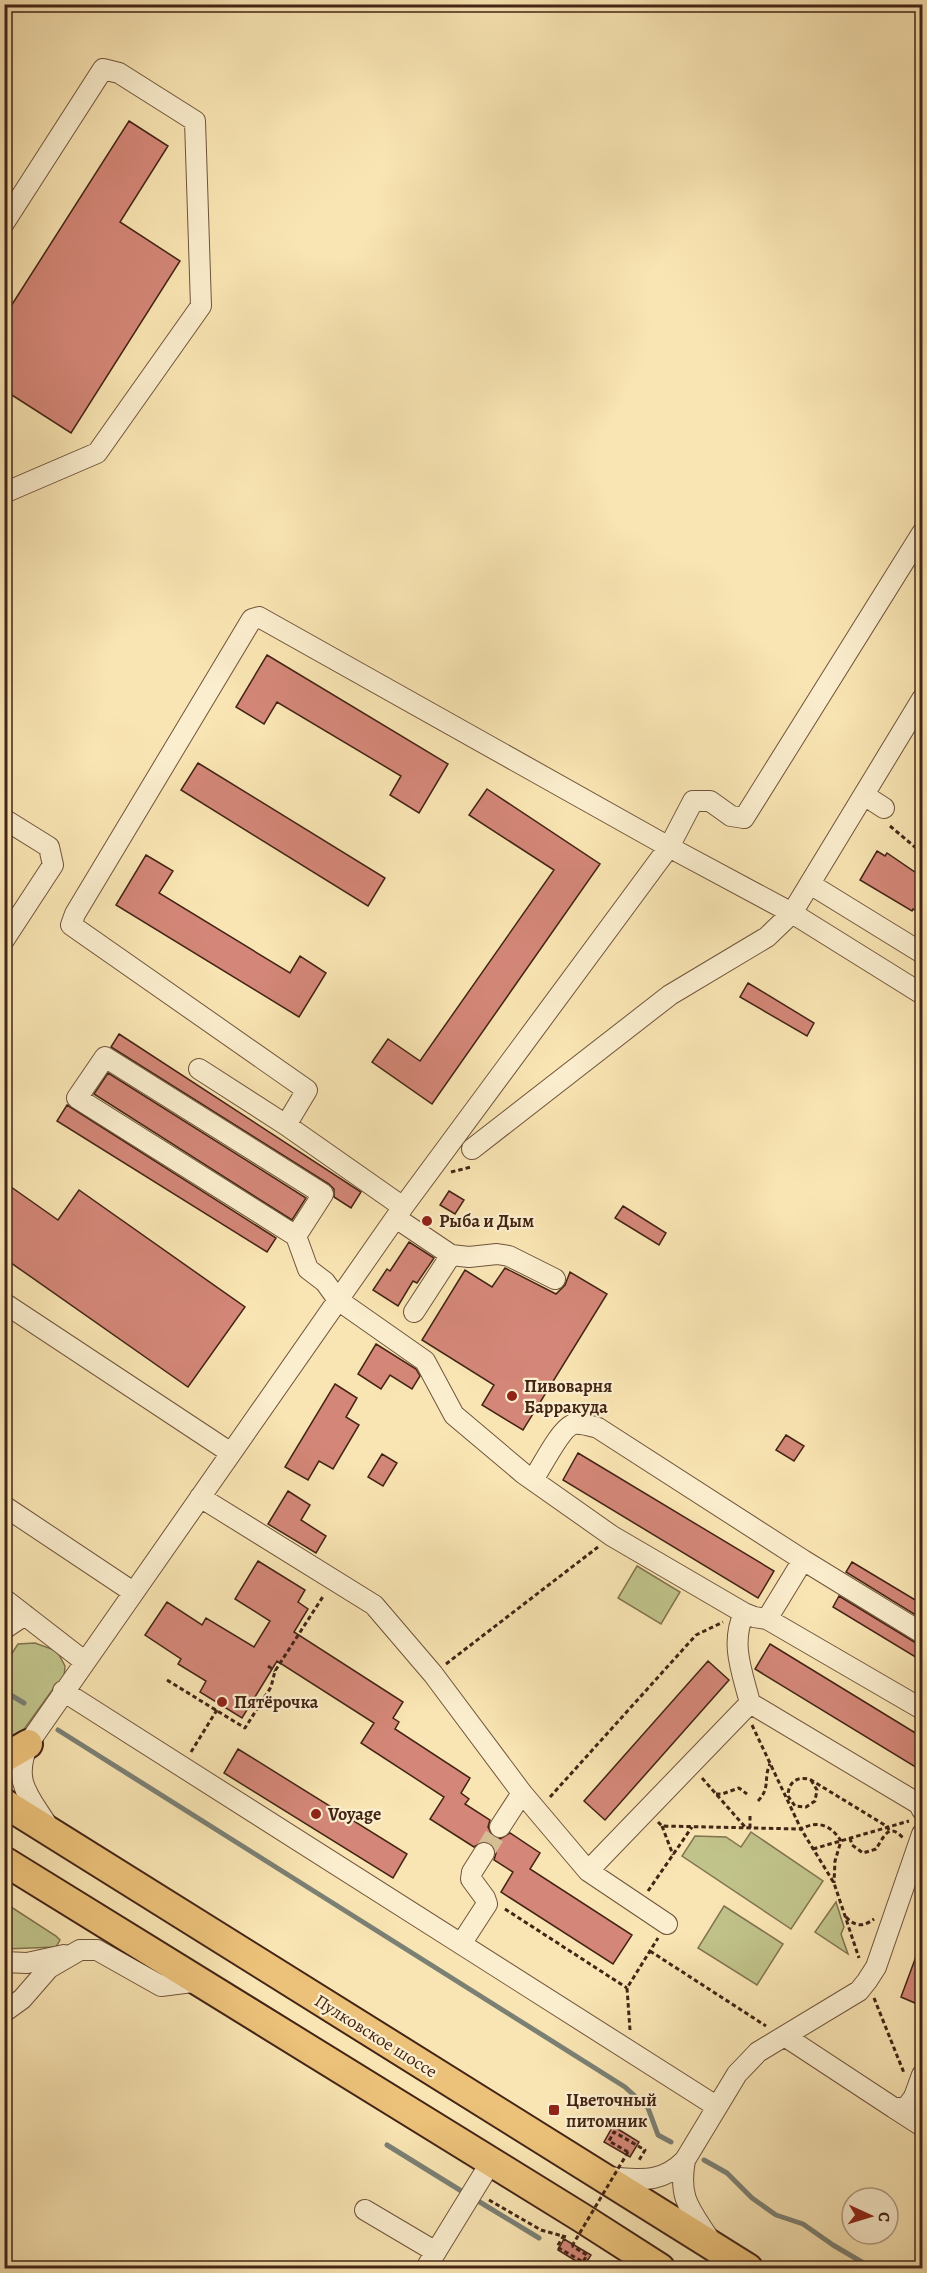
<svg xmlns="http://www.w3.org/2000/svg" width="927" height="2273" viewBox="0 0 927 2273" font-family="Alegreya,serif">
  <rect width="100%" height="100%" fill="#f9e5b3"/>
  <filter id="stains"><feTurbulence type="fractalNoise" baseFrequency=".00333" numOctaves="4"/><feColorMatrix values="0 0 0 0 .2 0 0 0 0 .09 0 0 0 0 .02 0 0 0 .5 -.17"/></filter>
  <radialGradient id="worn" r=".72"><stop offset=".6" stop-color="#630" stop-opacity="0"/><stop offset="1" stop-color="#630" stop-opacity=".3"/></radialGradient>
  <path fill="#c0c38a" stroke="#827450" stroke-width="1.5" d="M637 1566 680 1592 661 1624 618 1598Z
    M35 1643 57 1651 65 1666 64 1678 53 1689 20 1735 13 1740 5 1741V1661L9 1658 18 1644Z
    M751 1832 823 1881 791 1929 682 1856 695 1836 726 1837 741 1847Z
    M836 1902 844 1927 841 1934 848 1954 815 1932Z
    M5 1903 56 1936 60 1940 56 1947 5 1949Z
    M724 1906 783 1944 757 1985 698 1948Z"/>
  <g fill="none" stroke-linecap="round" stroke-linejoin="round">
    <path stroke="#7b8075" stroke-width="5" d="M4 1691 24 1703
      M58 1730 625 2087 648 2108 658 2135 671 2142
      M387 2145 463 2192
      M704 2160 727 2173 752 2198 776 2215 803 2224 833 2245 872 2268
      M478 2201 539 2238"/>
  </g>
  <path fill="#d48778" stroke="#432415" stroke-width="1.5" d="M129 121 168 146 120 222 180 261 71 433 4 390V317Z
    M267 655 448 764 419 813 390 795 401 776 277 702 264 724 236 707Z
    M198 763 385 878 368 906 181 790Z
    M487 789 600 864 432 1104 372 1062 388 1039 420 1061 554 870 469 815Z
    M877 851 885 856 887 853 922 877V914L913 909 912 911 860 880Z
    M146 855 173 871 159 893 290 973 300 956 326 973 299 1017 116 905Z
    M748 983 814 1023 807 1036 740 997Z
    M119 1034 361 1192 351 1208 334 1197V1189L329 1184 111 1047Z
    M108 1073 306 1198 292 1220 94 1094Z
    M67 1105 276 1238 267 1252 57 1121Z
    M4 1182 58 1220 79 1190 245 1307 188 1387 4 1258Z
    M449 1191 464 1200 455 1214 440 1205Z
    M623 1206 666 1233 659 1245 615 1218Z
    M409 1242 434 1258 417 1283 413 1281 398 1306 373 1290 387 1269 390 1271Z
    M505 1268 556 1294 565 1285 570 1272 607 1294 523 1430 482 1405 494 1385 422 1340 465 1270 492 1287Z
    M376 1344 416 1369 420 1376 412 1389 390 1375 381 1389 358 1374Z
    M335 1384 357 1398 346 1417 359 1425 333 1469 319 1461 308 1480 285 1467Z
    M786 1435 804 1446 794 1461 776 1450Z
    M578 1453 774 1571 758 1598 563 1480Z
    M382 1454 397 1463 383 1486 368 1477Z
    M288 1491 310 1505 301 1520 326 1536 316 1553 268 1524Z
    M258 1561 305 1590 298 1602 308 1609 294 1632 403 1702 393 1718 399 1722 395 1729 470 1778 461 1793 469 1799 465 1804 490 1820 488 1827 493 1837 500 1839 510 1833 540 1853 530 1869 632 1935 613 1964 501 1892 513 1872 494 1860 496 1853 491 1843 484 1841 474 1847 430 1819 444 1797 361 1743 374 1723 277 1661 242 1718 200 1692 206 1681 178 1664 181 1659 145 1635 167 1602 202 1625 206 1618 254 1647 270 1621 235 1599Z
    M852 1562 922 1604V1619L846 1572Z
    M839 1596 916 1643 922 1645V1661L833 1607Z
    M770 1644 922 1737V1771L755 1669Z
    M708 1661 729 1680 605 1820 584 1801Z
    M238 1749 407 1854 393 1878 224 1773Z
    M921 1943 922 1944V2006L901 1997Z
    M613 2126 639 2142 630 2157 604 2142Z
    M564 2239 591 2255 584 2266 558 2250Z"/>
  <g fill="none" stroke-linecap="round" stroke-linejoin="round">
    <path stroke="#d5be93" stroke-width="20" stroke-dasharray="20 10" stroke-linecap="butt" d="M484 1853 500 1827"/>
    <g stroke="#70543c" stroke-width="22">
      <path id="minor" d="M4 223 103 69 119 73 195 121 201 306 97 453 4 493
        M864 795 884 808
        M4 819 49 847 53 865 4 940
        M810 884 922 953
        M199 1069 286 1125 403 1207
        M286 1125 307 1090 71 925 75 914 252 619 259 617 669 847 792 913 922 994
        M472 1149 670 995 767 937 792 913 922 699
        M396 1218 451 1255 469 1257 497 1254 509 1256 555 1279
        M296 1236 323 1194 105 1057 77 1098 296 1236 308 1269 325 1282 338 1300 425 1361 454 1415 524 1474 612 1536 744 1613 754 1617 767 1619 922 1709
        M4 1303 231 1453
        M414 1312 451 1255
        M533 1480C541 1468 561 1427 574 1424 582 1423 590 1426 598 1428L803 1560
        M200 1497 374 1605 433 1674 522 1793 588 1871 667 1924
        M4 1506 133 1592
        M4 1599 84 1661
        M744 1613C730 1644 742 1671 750 1703
        M767 1619 803 1560 922 1633
        M4 1629 25 1615
        M63 1691 716 2106
        M500 1827 522 1793
        M49 1828C29 1795 12 1783 28 1744L403 1207 669 847 693 801H710L731 816 744 818 922 533
        M588 1871 750 1703 919 1804 922 1810
        M461 1944 487 1904 485 1898 471 1879 472 1872 484 1853
        M4 1962 27 1963 64 1955
        M4 2012 22 1999 49 1968 80 1950H97L161 1986 200 1981
        M786 2037 894 2108H906L914 2097 922 2075
        M894 2108 922 2126
        M685 2160C678 2199 690 2209 710 2240
        M607 2177C639 2179 660 2185 685 2160L737 2074 758 2052 859 1991 867 1981 876 1967 922 1834
        M365 2210 436 2252
        M426 2268 491 2162"/>
    </g>
    <g stroke="#432415" stroke-width="32">
      <path id="highway" d="M4 1758 28 1744
        M4 1803 748 2268
        M4 1861 582 2218 660 2268"/>
    </g>
    <path stroke="#432415" stroke-width="3" stroke-dasharray="4.5 3" stroke-linecap="butt" d="M890 826 922 853
      M451 1172 471 1167
      M446 1664 598 1547
      M268 1666 275 1671
      M167 1680 245 1728 271 1687 275 1671 324 1595
      M752 1725 801 1829 834 1883 859 1958
      M191 1752 220 1705
      M702 1778 746 1828
      M811 1780 817 1790 815 1801 806 1807 795 1806 788 1796C788 1782 798 1775 811 1780L888 1827 889 1832
      M716 1794H722L739 1788 747 1794
      M550 1797 696 1635 723 1622
      M758 1801C771 1787 763 1779 770 1764
      M658 1822 662 1826 801 1829C818 1820 831 1825 841 1841L835 1861 834 1883
      M662 1826 673 1855
      M750 1828V1815
      M850 1838 852 1845 863 1853 876 1849C883 1839 888 1821 903 1838
      M813 1849 909 1821
      M648 1891 692 1827
      M505 1909 627 1988
      M846 1917C856 1927 863 1927 874 1919
      M650 1951 766 2026
      M874 1998 904 2073
      M630 2030 627 1988 658 1938
      M628 2152 609 2141 614 2132 645 2150 638 2162
      M489 2200 541 2230 566 2237
      M564 2235 557 2247 583 2262 587 2255 572 2246"/>
    <use href="#minor" stroke="#fbeece" stroke-width="20"/>
    <use href="#highway" stroke="#ecc27a" stroke-width="28"/>
    <path stroke="#432415" stroke-width="3" stroke-dasharray="4.5 3" stroke-linecap="butt" d="M572 2246 628 2152"/>
  </g>
  <g fill="#8f2418" stroke="#fbeece" stroke-width="2">
    <circle cx="427" cy="1221" r="6"/>
    <circle cx="512" cy="1396" r="6"/>
    <circle cx="222" cy="1702" r="6"/>
    <circle cx="316" cy="1814" r="6"/>
    <rect x="548" y="2104" width="12" height="12" rx="3"/>
  </g>
  <g text-anchor="middle" dominant-baseline="central" stroke-width="4.5" stroke-linejoin="round" paint-order="stroke">
    <g font-size="18" font-weight="bold" fill="#432415" stroke="#fbeece" text-anchor="start">
      <text x="439" y="1221">Рыба и Дым</text>
      <text x="524" y="1386">Пивоварня<tspan x="524" dy="21">Барракуда</tspan></text>
      <text x="234" y="1702">Пятёрочка</text>
      <text x="328" y="1814">Voyage</text>
      <text x="566" y="2100">Цветочный<tspan x="566" dy="21">питомник</tspan></text>
    </g>
    <g font-size="18" fill="#432415" stroke="#fbeece">
      <text transform="translate(376 2036) rotate(32)">Пулковское шоссе</text>
    </g>
  </g>
  <rect width="927" height="2273" fill="none" stroke="#f9e5b3" stroke-width="24"/>
  <rect x="6" y="6" width="915" height="2261" fill="none" stroke="#432415" stroke-width="3"/>
  <rect x="12" y="12" width="903" height="2249" fill="none" stroke="#432415" stroke-width="1.5"/>
  <g transform="translate(870 2216) rotate(94)"><circle r="28" fill="#fbeece" stroke="#b19d84" stroke-width="1.5"/>
  <path d="M0-4.5L10 22L0 15L-10 22Z" fill="#8f2418"/>
  <text y="-9" font-size="16" font-weight="bold" text-anchor="middle" fill="#432415">С</text>
  </g>
  <rect width="100%" height="100%" filter="url(#stains)"/>
  <rect width="100%" height="100%" fill="url(#worn)"/>
</svg>
